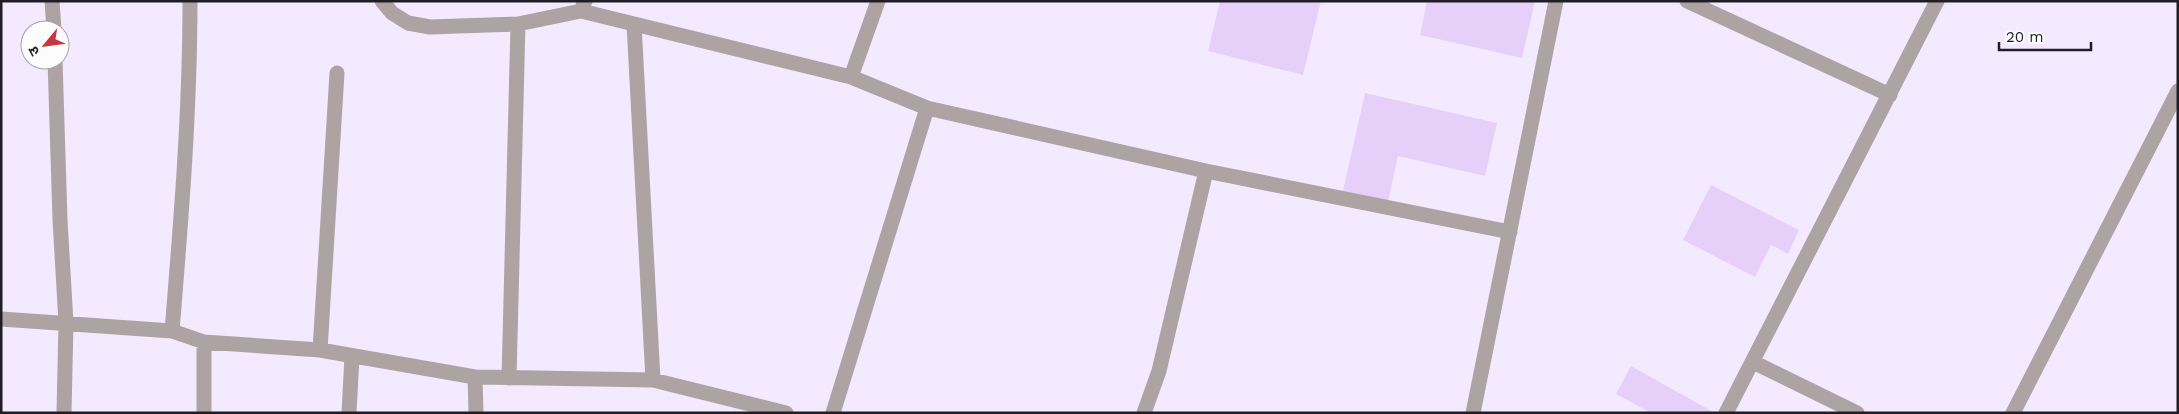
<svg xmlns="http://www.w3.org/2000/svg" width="2179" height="414" viewBox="0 0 2179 414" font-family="'Work Sans','Noto Sans Devanagari',sans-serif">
  <rect width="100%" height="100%" fill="#f4eaff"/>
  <path fill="#e6d0fa" d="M1220 1H1321L1303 75 1208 51Z
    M1427 1H1535L1522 58 1420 35Z
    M1365 93 1497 123 1485 176 1398 156 1388 202 1343 191Z
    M1711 185 1799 230 1788 254 1771 245 1755 277 1683 240Z
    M1631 366 1715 413H1651L1616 394Z"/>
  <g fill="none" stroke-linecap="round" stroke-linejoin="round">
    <path stroke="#aea3a3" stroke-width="15" d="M52 1 54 30
      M382 1 392 13 408 23 430 27 518 24 581 11
      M585 1 581 11 851 77 927 108 1206 171 1510 232
      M1687 1 1890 95
      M634 24 653 380
      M55 60 60 220 66 323 64 413
      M851 77 878 1
      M1 319 172 331 204 342 320 350 475 377 653 380 786 413
      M172 331C181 221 190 112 190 1
      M204 342V413
      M320 350 337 73
      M1753 362 1857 413
      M475 377 476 413
      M509 378 518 24
      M349 413 352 356
      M833 413 927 108
      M1144 413 1159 371 1206 171
      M1473 413 1556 1
      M1726 413 1937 1
      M2013 413 2178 91"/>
  </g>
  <rect width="2179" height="414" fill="none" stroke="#201d24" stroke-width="5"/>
  <g transform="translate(45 45) rotate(241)"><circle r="24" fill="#fcfcfc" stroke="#a4a3a6"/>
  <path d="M0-4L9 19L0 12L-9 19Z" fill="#c63740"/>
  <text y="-8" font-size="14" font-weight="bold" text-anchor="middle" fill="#201d24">उ</text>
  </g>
  <path d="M1999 42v8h92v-8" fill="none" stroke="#201d24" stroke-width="2.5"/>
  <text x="2006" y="42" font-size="15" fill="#201d24" stroke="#fcfcfc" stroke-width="4" paint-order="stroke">20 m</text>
</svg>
